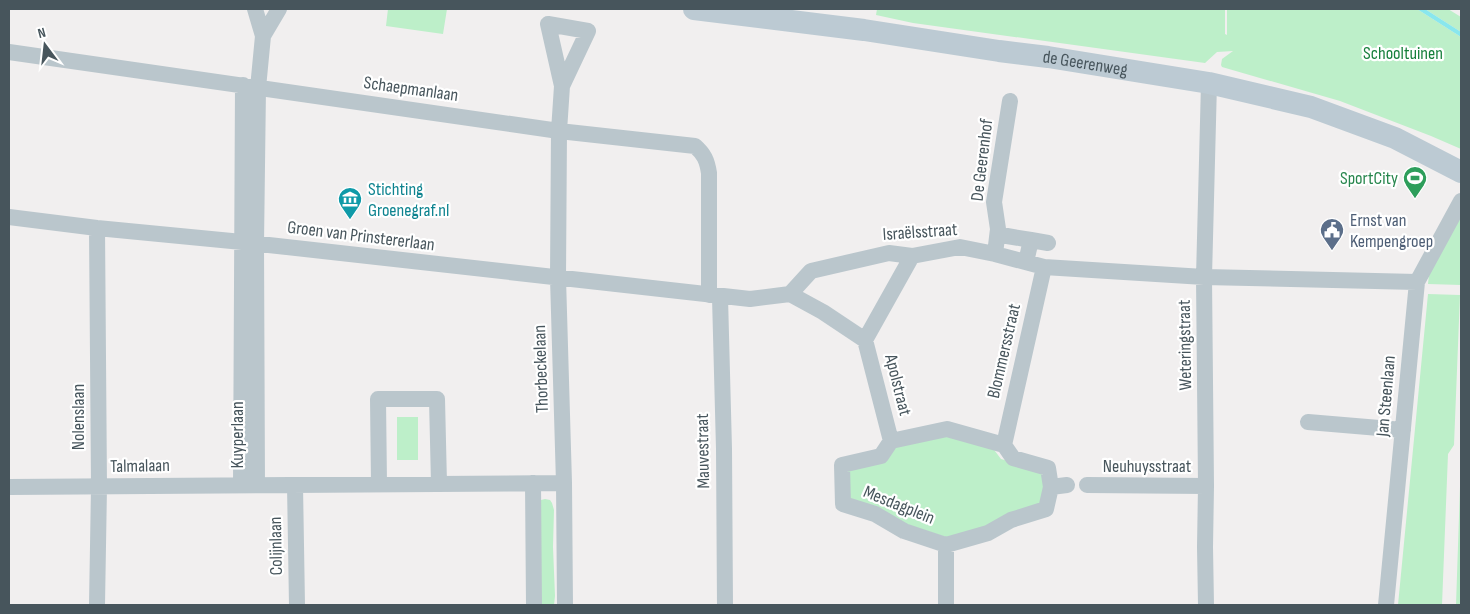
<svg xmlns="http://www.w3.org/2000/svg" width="1470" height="614" viewBox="0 0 1470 614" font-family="'Sofia Sans Condensed',sans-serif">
  <rect width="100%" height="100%" fill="#f1efef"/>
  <path fill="#bdefc9" d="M388 9H447L443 34 386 26Z
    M877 9H1225V34L1227 35V9H1417L1461 37V149L1431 136 1340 101 1222 67 1221 65 1222 59 1233 51 1217 52 1205 63 913 23 876 15Z
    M1425 9H1448L1461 17V32Z
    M1461 216V285L1428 284 1429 274Z
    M1428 294 1460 295 1454 445 1448 454 1442 605H1398Z
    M397 417H418V460H397Z
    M940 435 992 447 1001 459 1040 470 1043 477V504L995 523 949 538 908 527 850 503 847 473 852 466 894 447Z
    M1461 457V605H1456Z
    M545 499 550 500 552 503 554 510 553 547 555 596 554 605H538L541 500Z"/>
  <path fill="#89e7ed" d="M1417 9H1425L1461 32V37Z"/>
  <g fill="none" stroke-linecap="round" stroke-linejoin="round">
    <path stroke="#bac6cc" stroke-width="16" d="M255 9 263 36 258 88 256 244 257 485
      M263 36 279 9
      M9 52 559 131 695 146C704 154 707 160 709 173V295
      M562 86 588 31 548 24 562 86 559 131 558 278 564 483 565 605
      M9 217 97 228 242 242 750 299 790 294 811 271 889 253 912 256 960 247 995 254 1044 267 1204 277 1417 282
      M1007 236 1031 240
      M995 254 998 229 994 202 1010 101
      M1026 262 1031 240 1048 243
      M790 294 823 312 865 340 891 441
      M720 297 724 449 725 605
      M865 340 912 256
      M1308 422 1403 430
      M947 429 1004 445 1013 458 1048 468 1051 487 1046 509 1011 520 988 533 946 545 904 531 875 514 843 504 842 465 881 456 891 441Z
      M1004 445 1044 267
      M533 483 534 605
      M379 484 378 399H437L439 484
      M241 485 243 85
      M295 485 297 605
      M1087 485 1206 486
      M9 487 564 483
      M1051 487 1067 485
      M97 605 99 487 97 228
      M946 605V545
      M1206 605 1205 547 1206 486 1204 277 1209 83
      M1386 605 1417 282 1461 201"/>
    <path stroke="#bccad3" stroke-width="22" id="s1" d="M694 9 864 30 999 51 1048 57 1209 83 1311 107 1395 138 1461 172"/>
  </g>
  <defs>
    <g id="stadium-pin" transform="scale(1.25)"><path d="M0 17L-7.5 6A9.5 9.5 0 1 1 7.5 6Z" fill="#2e9e5b" stroke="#fff"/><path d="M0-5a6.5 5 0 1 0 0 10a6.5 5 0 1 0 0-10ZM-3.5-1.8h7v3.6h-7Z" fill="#fff"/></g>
    <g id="museum-pin" transform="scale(1.25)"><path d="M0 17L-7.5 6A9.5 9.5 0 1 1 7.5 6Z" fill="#0f9aa8" stroke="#fff"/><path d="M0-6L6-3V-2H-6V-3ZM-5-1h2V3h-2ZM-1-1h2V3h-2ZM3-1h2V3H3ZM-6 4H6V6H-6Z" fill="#fff"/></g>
    <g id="civic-pin" transform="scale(1.25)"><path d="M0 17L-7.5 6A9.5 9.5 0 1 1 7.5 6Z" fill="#5c6f8a" stroke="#fff"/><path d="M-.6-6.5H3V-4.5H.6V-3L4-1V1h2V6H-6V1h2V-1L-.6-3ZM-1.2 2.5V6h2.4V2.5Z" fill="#fff"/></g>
  </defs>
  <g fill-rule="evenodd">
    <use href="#stadium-pin" x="1415" y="178"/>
    <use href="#museum-pin" x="350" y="199"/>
    <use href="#civic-pin" x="1332" y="230"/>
  </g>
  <g text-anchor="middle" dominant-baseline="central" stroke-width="4.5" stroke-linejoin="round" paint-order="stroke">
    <g font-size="18" fill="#167f3b" stroke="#fff">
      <text x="1403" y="53">Schooltuinen</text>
    </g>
    <g font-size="18" fill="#47555c" stroke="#fff">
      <text stroke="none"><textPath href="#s1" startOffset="395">de Geerenweg</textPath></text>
      <text transform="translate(411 89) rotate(8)">Schaepmanlaan</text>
      <text transform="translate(982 160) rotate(-83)">De Geerenhof</text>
      <text transform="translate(920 232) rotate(-4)">Israëlsstraat</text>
      <text transform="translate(361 236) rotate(7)">Groen van Prinstererlaan</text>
      <text transform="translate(1185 345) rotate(-91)">Weteringstraat</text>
      <text transform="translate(1004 351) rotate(-77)">Blommersstraat</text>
      <text transform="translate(541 369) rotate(-92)">Thorbeckelaan</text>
      <text transform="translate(898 385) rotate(76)">Apolstraat</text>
      <text transform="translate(1386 396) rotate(-85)">Jan Steenlaan</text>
      <text transform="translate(78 417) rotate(-90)">Nolenslaan</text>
      <text transform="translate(237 435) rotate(-90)">Kuyperlaan</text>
      <text transform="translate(703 451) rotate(-91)">Mauvestraat</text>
      <text transform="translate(140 466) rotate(-1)">Talmalaan</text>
      <text x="1147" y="466">Neuhuysstraat</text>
      <text transform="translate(899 505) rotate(22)">Mesdagplein</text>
      <text transform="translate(276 546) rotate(-91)">Colijnlaan</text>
    </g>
    <g font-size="18" fill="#27864d" stroke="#fff" text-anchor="end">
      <text x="1398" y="178">SportCity</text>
    </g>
    <g font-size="18" fill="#0d838f" stroke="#fff" text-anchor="start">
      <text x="368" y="189">Stichting<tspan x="368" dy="21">Groenegraf.nl</tspan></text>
    </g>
    <g font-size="18" fill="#4e5e75" stroke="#fff" text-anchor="start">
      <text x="1350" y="220">Ernst van<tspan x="1350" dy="21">Kempengroep</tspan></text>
    </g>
  </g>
  <rect width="1470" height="614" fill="none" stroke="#47555c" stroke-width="20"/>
  <g transform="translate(45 45) rotate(345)" stroke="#ffffff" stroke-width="4" paint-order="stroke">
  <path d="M0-4L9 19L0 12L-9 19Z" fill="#47555c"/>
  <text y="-8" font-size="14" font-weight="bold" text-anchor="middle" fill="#47555c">N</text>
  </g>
</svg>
